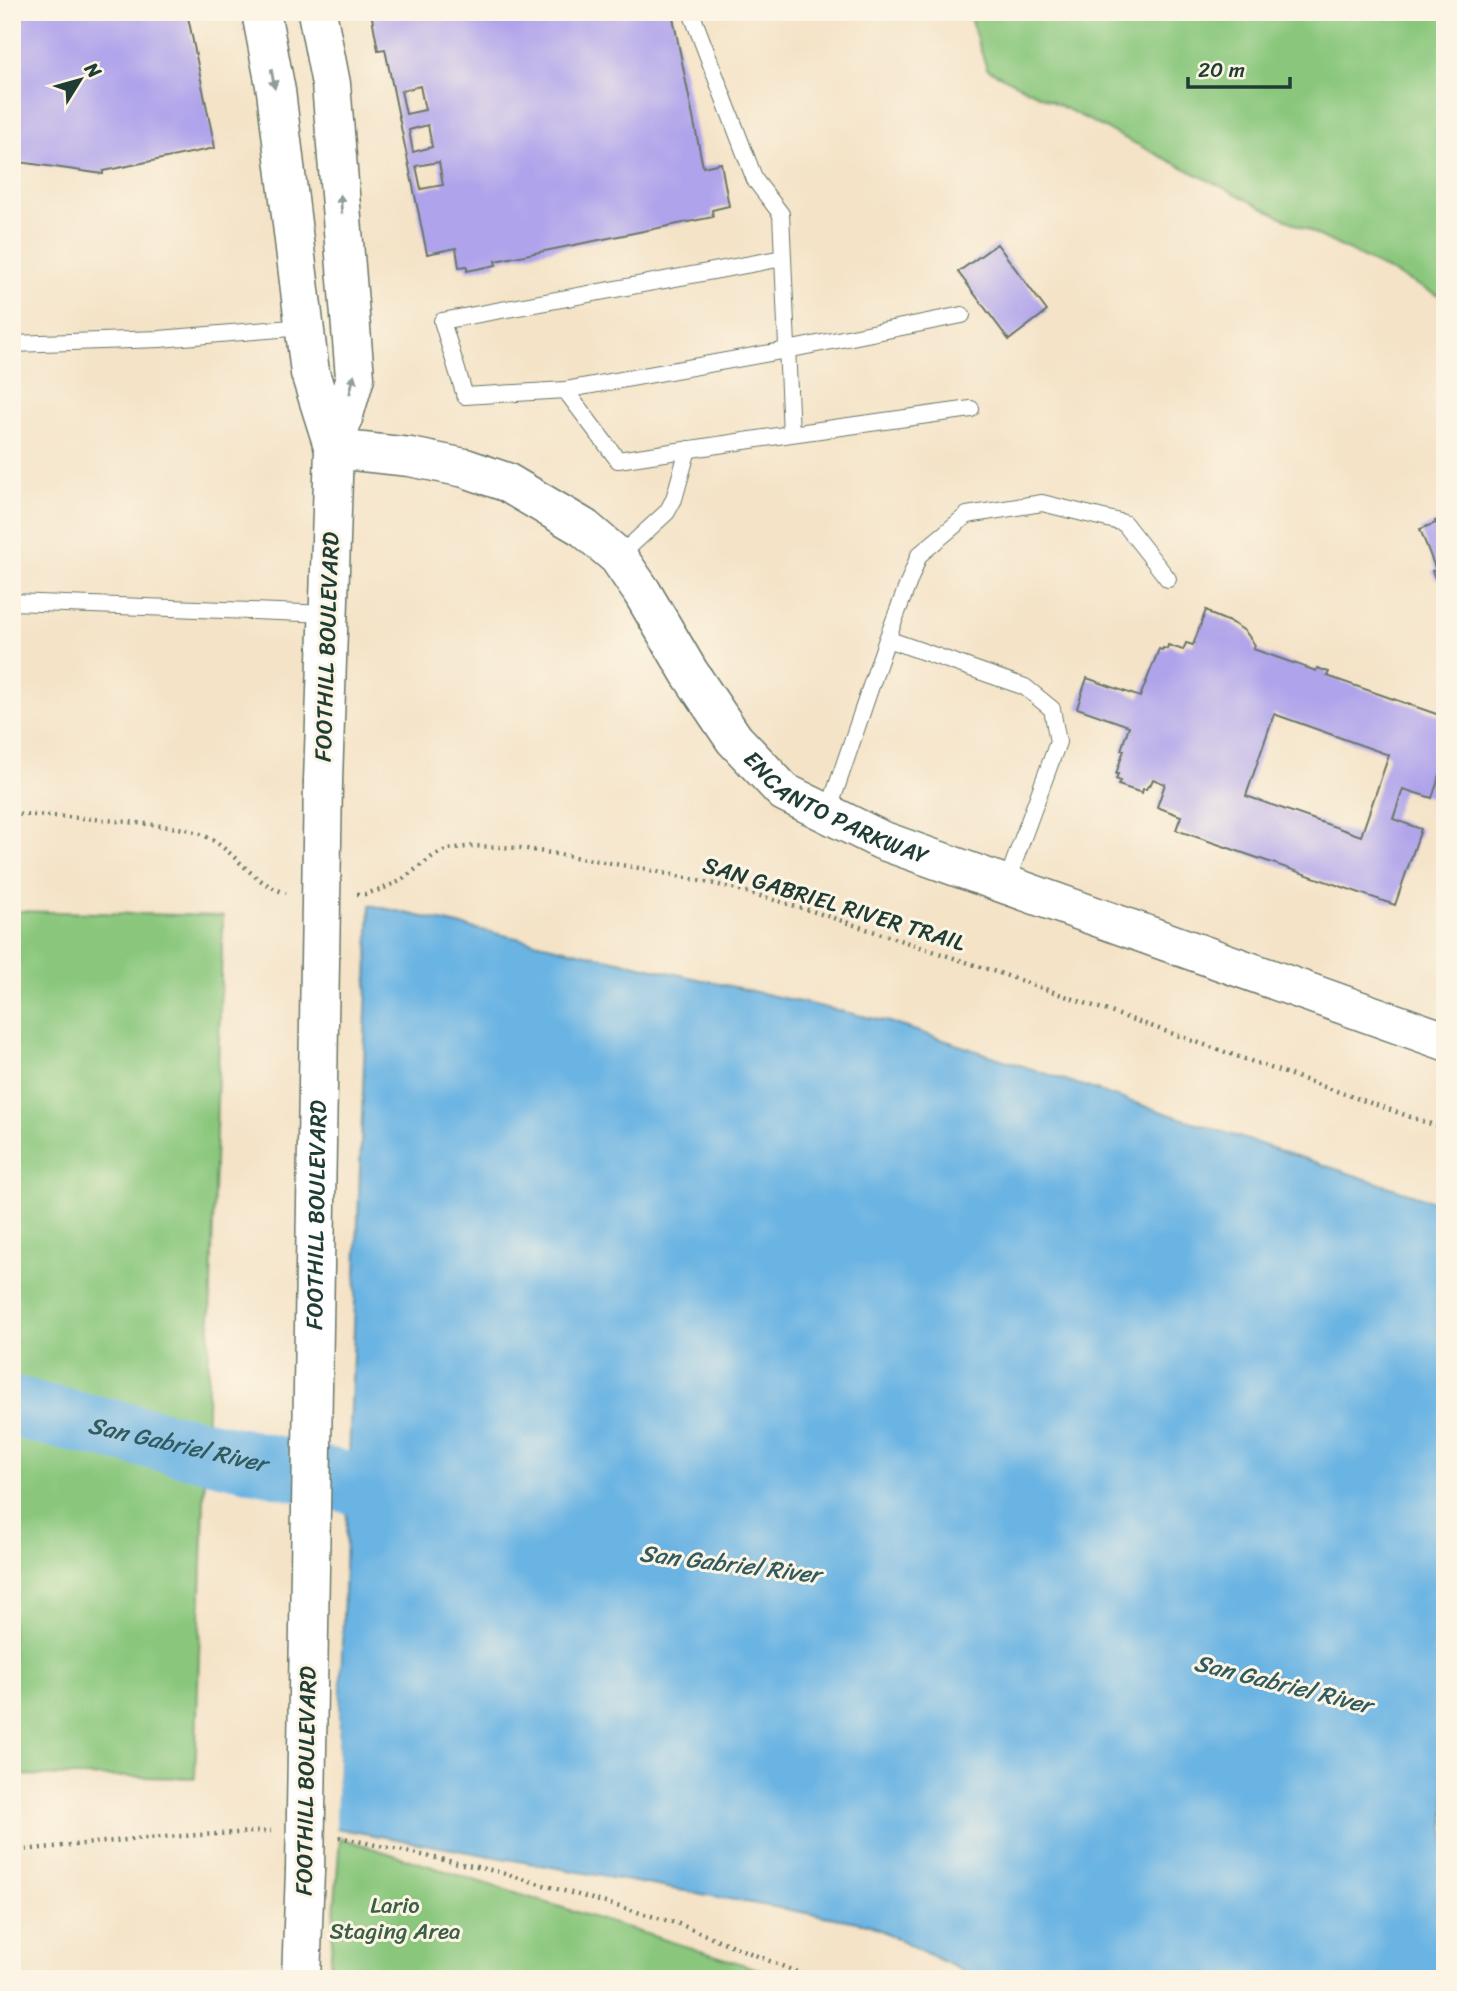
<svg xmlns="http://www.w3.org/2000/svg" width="1457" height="1991" viewBox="0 0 1457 1991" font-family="Sriracha,sans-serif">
  <rect width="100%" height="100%" fill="#fcf5e5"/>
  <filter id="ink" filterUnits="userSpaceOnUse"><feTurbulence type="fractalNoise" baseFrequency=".0143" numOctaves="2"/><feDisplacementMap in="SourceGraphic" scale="14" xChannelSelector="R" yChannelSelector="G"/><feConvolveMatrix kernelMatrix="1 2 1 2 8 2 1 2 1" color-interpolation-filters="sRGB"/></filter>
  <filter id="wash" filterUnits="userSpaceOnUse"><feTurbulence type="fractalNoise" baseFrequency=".00686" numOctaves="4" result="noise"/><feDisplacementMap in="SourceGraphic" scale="28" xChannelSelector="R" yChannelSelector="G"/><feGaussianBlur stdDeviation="1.57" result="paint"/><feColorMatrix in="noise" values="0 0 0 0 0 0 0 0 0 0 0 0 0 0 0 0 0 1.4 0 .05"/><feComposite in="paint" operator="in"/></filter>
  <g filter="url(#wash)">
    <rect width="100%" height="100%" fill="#f4e3c7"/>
    <path fill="#8ac77d" stroke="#548258" stroke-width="2" d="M968 12H1445V299L987 69Z
      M12 911 223 916 195 1778 12 1775Z
      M340 1838 790 1979H329Z"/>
    <path fill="#6bb4e3" stroke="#45788c" stroke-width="2" d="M370 905 889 1022 1445 1205V1979H978L868 1924 335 1828Z"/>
    <path fill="#f4e3c7" d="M349 1352 336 1832 332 1828Z"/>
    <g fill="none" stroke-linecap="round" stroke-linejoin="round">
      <path stroke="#6bb4e3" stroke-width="61" id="s1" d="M12 1406 46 1415 404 1495 431 1502"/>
    </g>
    <g id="blocks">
      <path fill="#afa3eb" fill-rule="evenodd" d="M12 12H187L215 148 103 171V174L12 161Z
        M371 12H672L703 167 721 163 729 206 712 210 713 217 495 261 496 265 467 271V266L459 267 456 248 427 254 385 49 378 50ZM420 86 425 110 406 114 401 91ZM428 125 432 147 413 152 409 130ZM439 162 443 185 421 189 416 166Z
        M997 244 1047 311 1009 340 958 272Z
        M1445 517V577L1436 580 1432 571 1436 570 1420 529 1436 523 1435 521Z
        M1206 610 1210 612V614L1232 623 1245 631 1255 645 1253 649 1316 671 1317 668 1329 672 1327 676 1445 717V760L1432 798 1403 789 1393 819 1421 829 1395 905 1176 830 1181 816 1157 807 1165 784 1153 779 1150 786H1148L1146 789H1143L1142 793 1118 785 1120 781 1116 779 1118 774H1116L1124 750H1121L1129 726 1077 708 1087 678 1140 697 1159 649 1162 650 1163 648 1167 649 1168 645 1183 650 1186 643 1193 645ZM1274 714 1389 755 1361 836 1246 796Z"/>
    </g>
  </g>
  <g filter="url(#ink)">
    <use href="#blocks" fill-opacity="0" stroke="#6a7767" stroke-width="2"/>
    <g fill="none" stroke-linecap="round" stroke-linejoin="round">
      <g stroke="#6a7767" stroke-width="18">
        <path id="lane" d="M691 12 755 180 781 214 791 434 618 460 565 390 465 396 442 321 783 258
          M12 344 160 339 304 327
          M565 390 787 350 962 315
          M791 434 971 409
          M618 557 667 512 674 499 688 449
          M12 602 329 614
          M887 639 1025 687 1052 709 1058 742 1006 884
          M827 815 887 639 919 555 967 515 1042 503 1124 523 1168 579"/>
      </g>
      <g stroke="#6a7767" stroke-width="41">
        <g id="secondary">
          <path id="s2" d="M334 449 410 457 465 468 506 482 584 528 618 557 642 592 689 672 734 739 784 792 881 840 1445 1041"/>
        </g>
      </g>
      <g stroke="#6a7767" stroke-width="41">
        <path id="primary" d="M261 12 276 91 310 373 334 449
          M317 12 331 84 355 377 334 449 323 781
          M301 1979 305 1871"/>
      </g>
      <path stroke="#6a7767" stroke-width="4.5" stroke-dasharray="2 5" stroke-linecap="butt" d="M12 814C57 816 101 819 146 824 165 827 186 827 203 835 236 850 248 881 286 893
        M357 894H365L382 889 400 881 433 856 448 849 474 846 521 848 645 869 733 888 812 911 1002 974 1445 1129
        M339 1837 495 1871 679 1924 814 1979
        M12 1851 146 1838 271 1831"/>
      <use href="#lane" stroke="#fff" stroke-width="16"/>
      <use href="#secondary" stroke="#fff" stroke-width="38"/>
      <use href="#primary" stroke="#fff" stroke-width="38"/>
      <g stroke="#6a7767" stroke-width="41" stroke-linecap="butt">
        <g id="primary-bridge">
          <path id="s3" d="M305 1871 323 781"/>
        </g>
      </g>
      <use href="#primary-bridge" stroke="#fff" stroke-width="38"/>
    </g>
    <defs><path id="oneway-solid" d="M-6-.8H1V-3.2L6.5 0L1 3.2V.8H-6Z" transform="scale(1.75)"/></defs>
    <g fill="#8f9e9a">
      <use href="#oneway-solid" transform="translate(273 79) rotate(80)"/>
      <use href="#oneway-solid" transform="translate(341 204) rotate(-95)"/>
      <use href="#oneway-solid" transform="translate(352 384) rotate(-77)"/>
    </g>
  </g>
  <g text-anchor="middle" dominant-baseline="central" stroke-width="6" stroke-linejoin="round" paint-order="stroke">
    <g font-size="23" fill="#1f3d34" stroke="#fcf5e5">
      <text transform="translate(327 647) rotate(-88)">FOOTHILL BOULEVARD</text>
      <text stroke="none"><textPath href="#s2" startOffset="653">ENCANTO PARKWAY</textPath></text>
      <text transform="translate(834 904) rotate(17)">SAN GABRIEL RIVER TRAIL</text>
      <text stroke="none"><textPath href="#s3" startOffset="656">FOOTHILL BOULEVARD</textPath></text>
      <text transform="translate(306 1781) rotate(-89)">FOOTHILL BOULEVARD</text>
    </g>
    <g font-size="23" fill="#3a6046" stroke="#fcf5e5">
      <text x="395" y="1905">Lario<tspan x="395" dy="26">Staging Area</tspan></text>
    </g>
    <g font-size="24" font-style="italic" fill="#325b60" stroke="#fcf5e5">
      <text stroke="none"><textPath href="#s1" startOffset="170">San Gabriel River</textPath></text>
      <text transform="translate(730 1564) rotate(7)">San Gabriel River</text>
      <text transform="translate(1283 1684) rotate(14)">San Gabriel River</text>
    </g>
  </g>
  <rect width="1457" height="1991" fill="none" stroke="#fcf5e5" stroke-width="42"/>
  <g transform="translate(80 80) rotate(53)" stroke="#fcf5e5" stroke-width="5" paint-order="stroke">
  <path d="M0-5L12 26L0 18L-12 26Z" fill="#1f3d34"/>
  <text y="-10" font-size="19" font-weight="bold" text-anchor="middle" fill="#1f3d34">N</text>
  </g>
  <path d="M1188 77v10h102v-10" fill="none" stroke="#1f3d34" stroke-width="3.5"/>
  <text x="1198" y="77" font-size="21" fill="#1f3d34" stroke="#fcf5e5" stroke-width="5" paint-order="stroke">20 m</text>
</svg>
